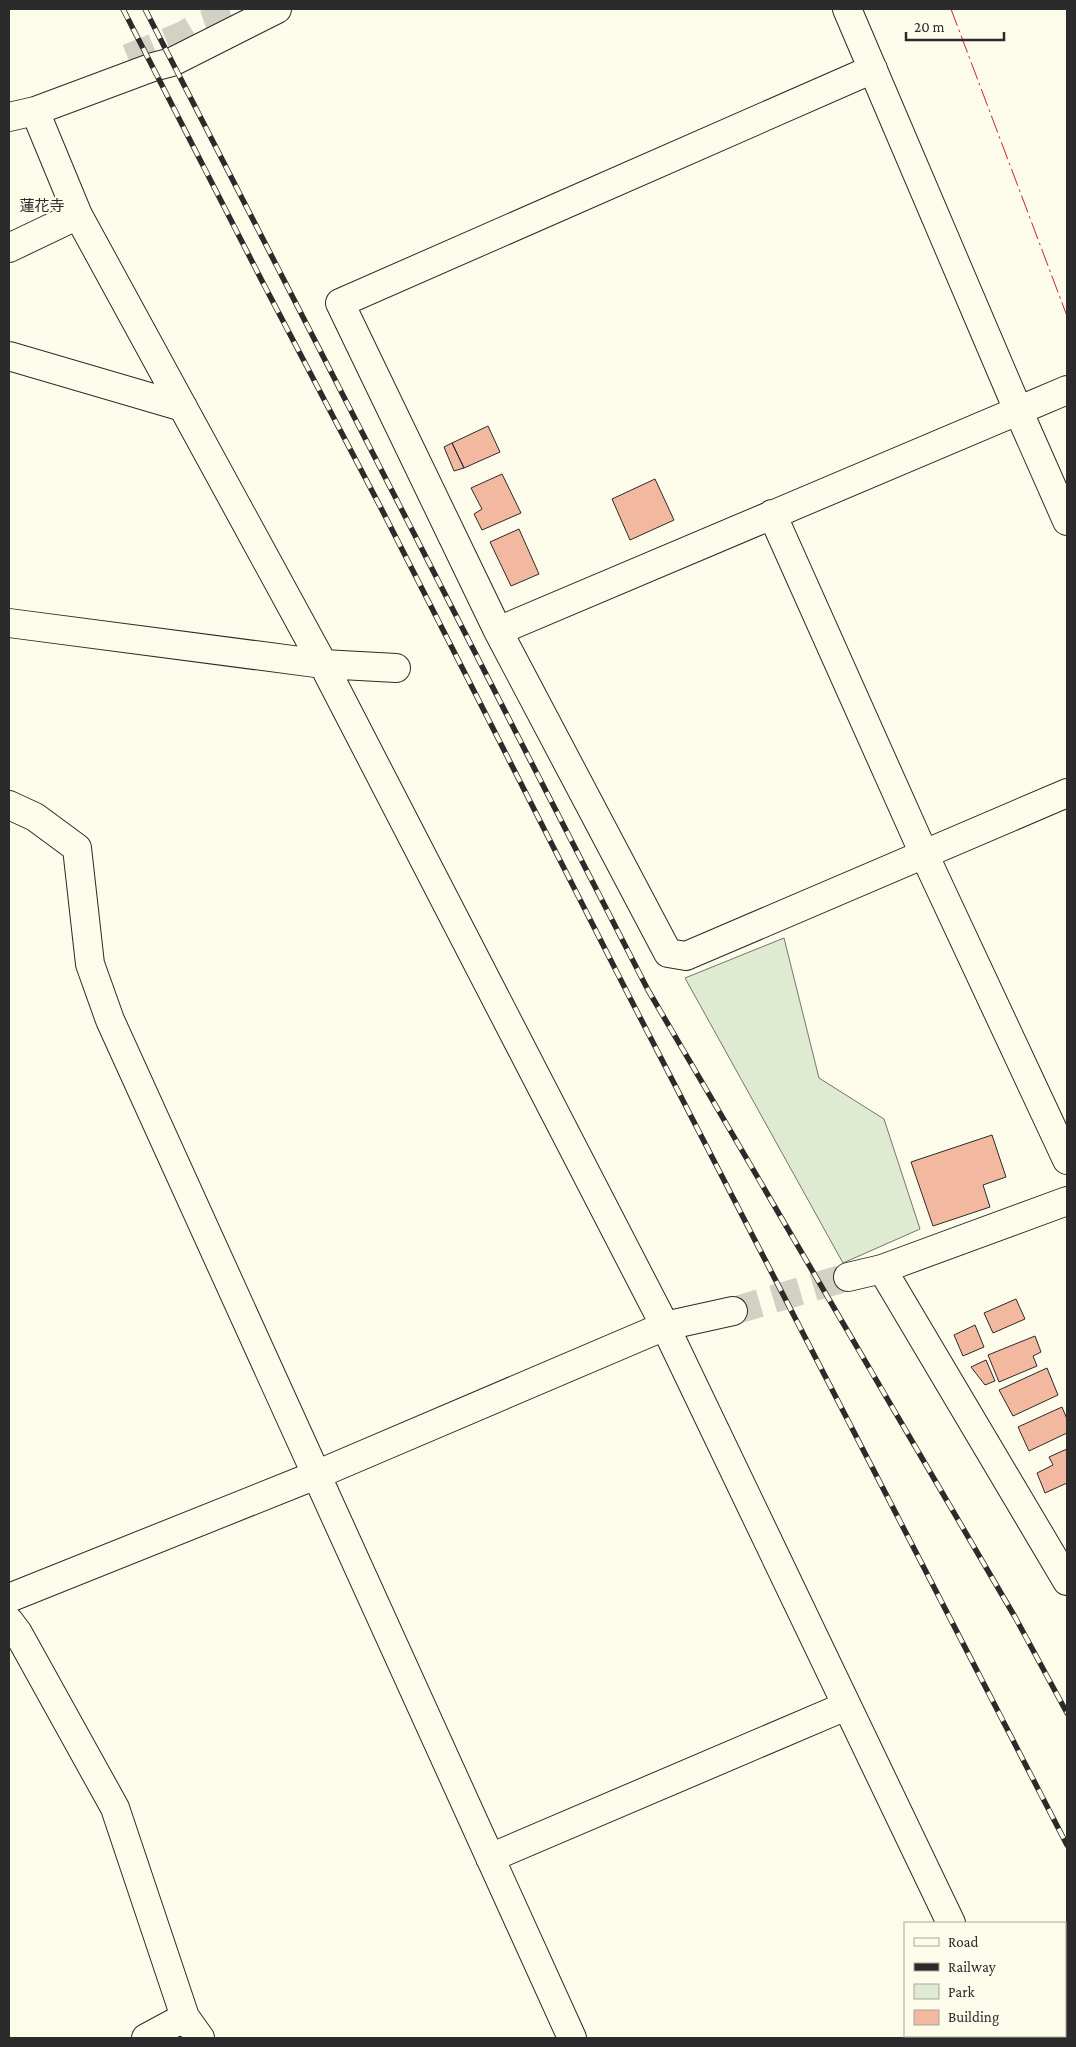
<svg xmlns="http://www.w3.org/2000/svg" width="1076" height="2047" viewBox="0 0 1076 2047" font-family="'Crimson Pro','Noto Sans JP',serif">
  <rect width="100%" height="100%" fill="#fdfbea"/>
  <path fill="#deebd1" stroke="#74746e" d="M784 938 819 1078 884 1119 920 1229 843 1263 685 978Z"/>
  <path fill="#f2b8a0" stroke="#2b2b2b" d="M488 426 500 452 464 468 452 443Z
    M452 443 464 468 454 471 444 447Z
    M502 474 521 513 482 530 474 514 482 509 471 488Z
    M655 479 674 520 630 540 612 499Z
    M519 529 539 574 511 586 490 542Z
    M992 1135 1006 1177 983 1185 990 1207 933 1226 911 1162Z
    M1016 1299 1025 1319 993 1333 984 1313Z
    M975 1325 984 1347 963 1356 954 1335Z
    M1035 1336 1041 1352 1033 1356 1037 1366 999 1382 988 1355Z
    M986 1360 995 1381 985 1385 971 1367Z
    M1047 1368 1058 1395 1013 1416 999 1390Z
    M1062 1407 1067 1419V1433L1029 1451 1018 1427Z
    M1067 1449V1483L1045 1493 1037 1473 1053 1465 1049 1457Z"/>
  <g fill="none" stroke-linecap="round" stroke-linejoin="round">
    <path stroke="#d3d1c4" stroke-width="28" stroke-dasharray="28 14" stroke-linecap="butt" d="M128 58 184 35 197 27 235 14 263 15
      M733 1311 848 1277"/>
    <g stroke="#2b2b2b" stroke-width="30">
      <path id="minor" d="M847 9 1018 410 1067 521
        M873 69 340 303 498 631 668 953 686 956 1067 793
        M35 111 78 215 323 664 665 1326 951 1923
        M9 117 35 111 153 67 172 62 277 9
        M9 248 78 215
        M9 356 183 407
        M772 514 924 854 1067 1160
        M9 623 323 664 396 668
        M498 631 1067 390
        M9 805 35 817 77 848 90 964 110 1020 572 2038
        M882 1269 1067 1581
        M848 1277 882 1269 1067 1201
        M9 1598 316 1475 665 1326 733 1311
        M9 1621 18 1633 115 1808 185 2017 200 2038
        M490 1858 846 1706
        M1005 2036 1006 2038
        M146 2038 185 2017"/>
    </g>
    <use href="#minor" stroke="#fdfbea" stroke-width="28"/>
    <g stroke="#2b2b2b" stroke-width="5.5">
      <path id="rail" d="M123 9 261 279 381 508 629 996 1067 1845
        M145 9 648 990 1015 1617 1067 1713"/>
    </g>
    <use href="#rail" stroke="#fdfbea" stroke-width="4" stroke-dasharray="11" stroke-linecap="butt"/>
    <path stroke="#c62828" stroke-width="1" stroke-dasharray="18 4 2.5 4" stroke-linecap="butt" d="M951 9 1067 316"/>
  </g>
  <g text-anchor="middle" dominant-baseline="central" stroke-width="4" stroke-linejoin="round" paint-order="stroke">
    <g font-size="15" fill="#2b2b2b" stroke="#fdfbea">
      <text x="42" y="206">蓮花寺</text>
    </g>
  </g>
  <rect width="1076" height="2047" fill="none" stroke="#2b2b2b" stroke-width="20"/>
  <rect x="904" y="1922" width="162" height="115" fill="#fdfbea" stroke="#a9a89e"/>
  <rect x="914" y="1938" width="25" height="8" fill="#fdfbea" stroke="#a9a89e"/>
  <text x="948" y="1947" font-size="15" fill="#2b2b2b">Road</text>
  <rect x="914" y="1963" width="25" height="8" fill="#2b2b2b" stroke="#a9a89e"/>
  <text x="948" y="1972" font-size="15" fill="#2b2b2b">Railway</text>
  <rect x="914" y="1984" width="25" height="15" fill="#deebd1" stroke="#a9a89e"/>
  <text x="948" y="1997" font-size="15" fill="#2b2b2b">Park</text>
  <rect x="914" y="2010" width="25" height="15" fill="#f2b8a0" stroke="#a9a89e"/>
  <text x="948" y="2022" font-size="15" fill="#2b2b2b">Building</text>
  <path d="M906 32v8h98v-8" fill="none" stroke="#2b2b2b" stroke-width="2.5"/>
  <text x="914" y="32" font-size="15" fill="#2b2b2b" stroke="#fdfbea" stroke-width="4" paint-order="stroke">20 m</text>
</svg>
